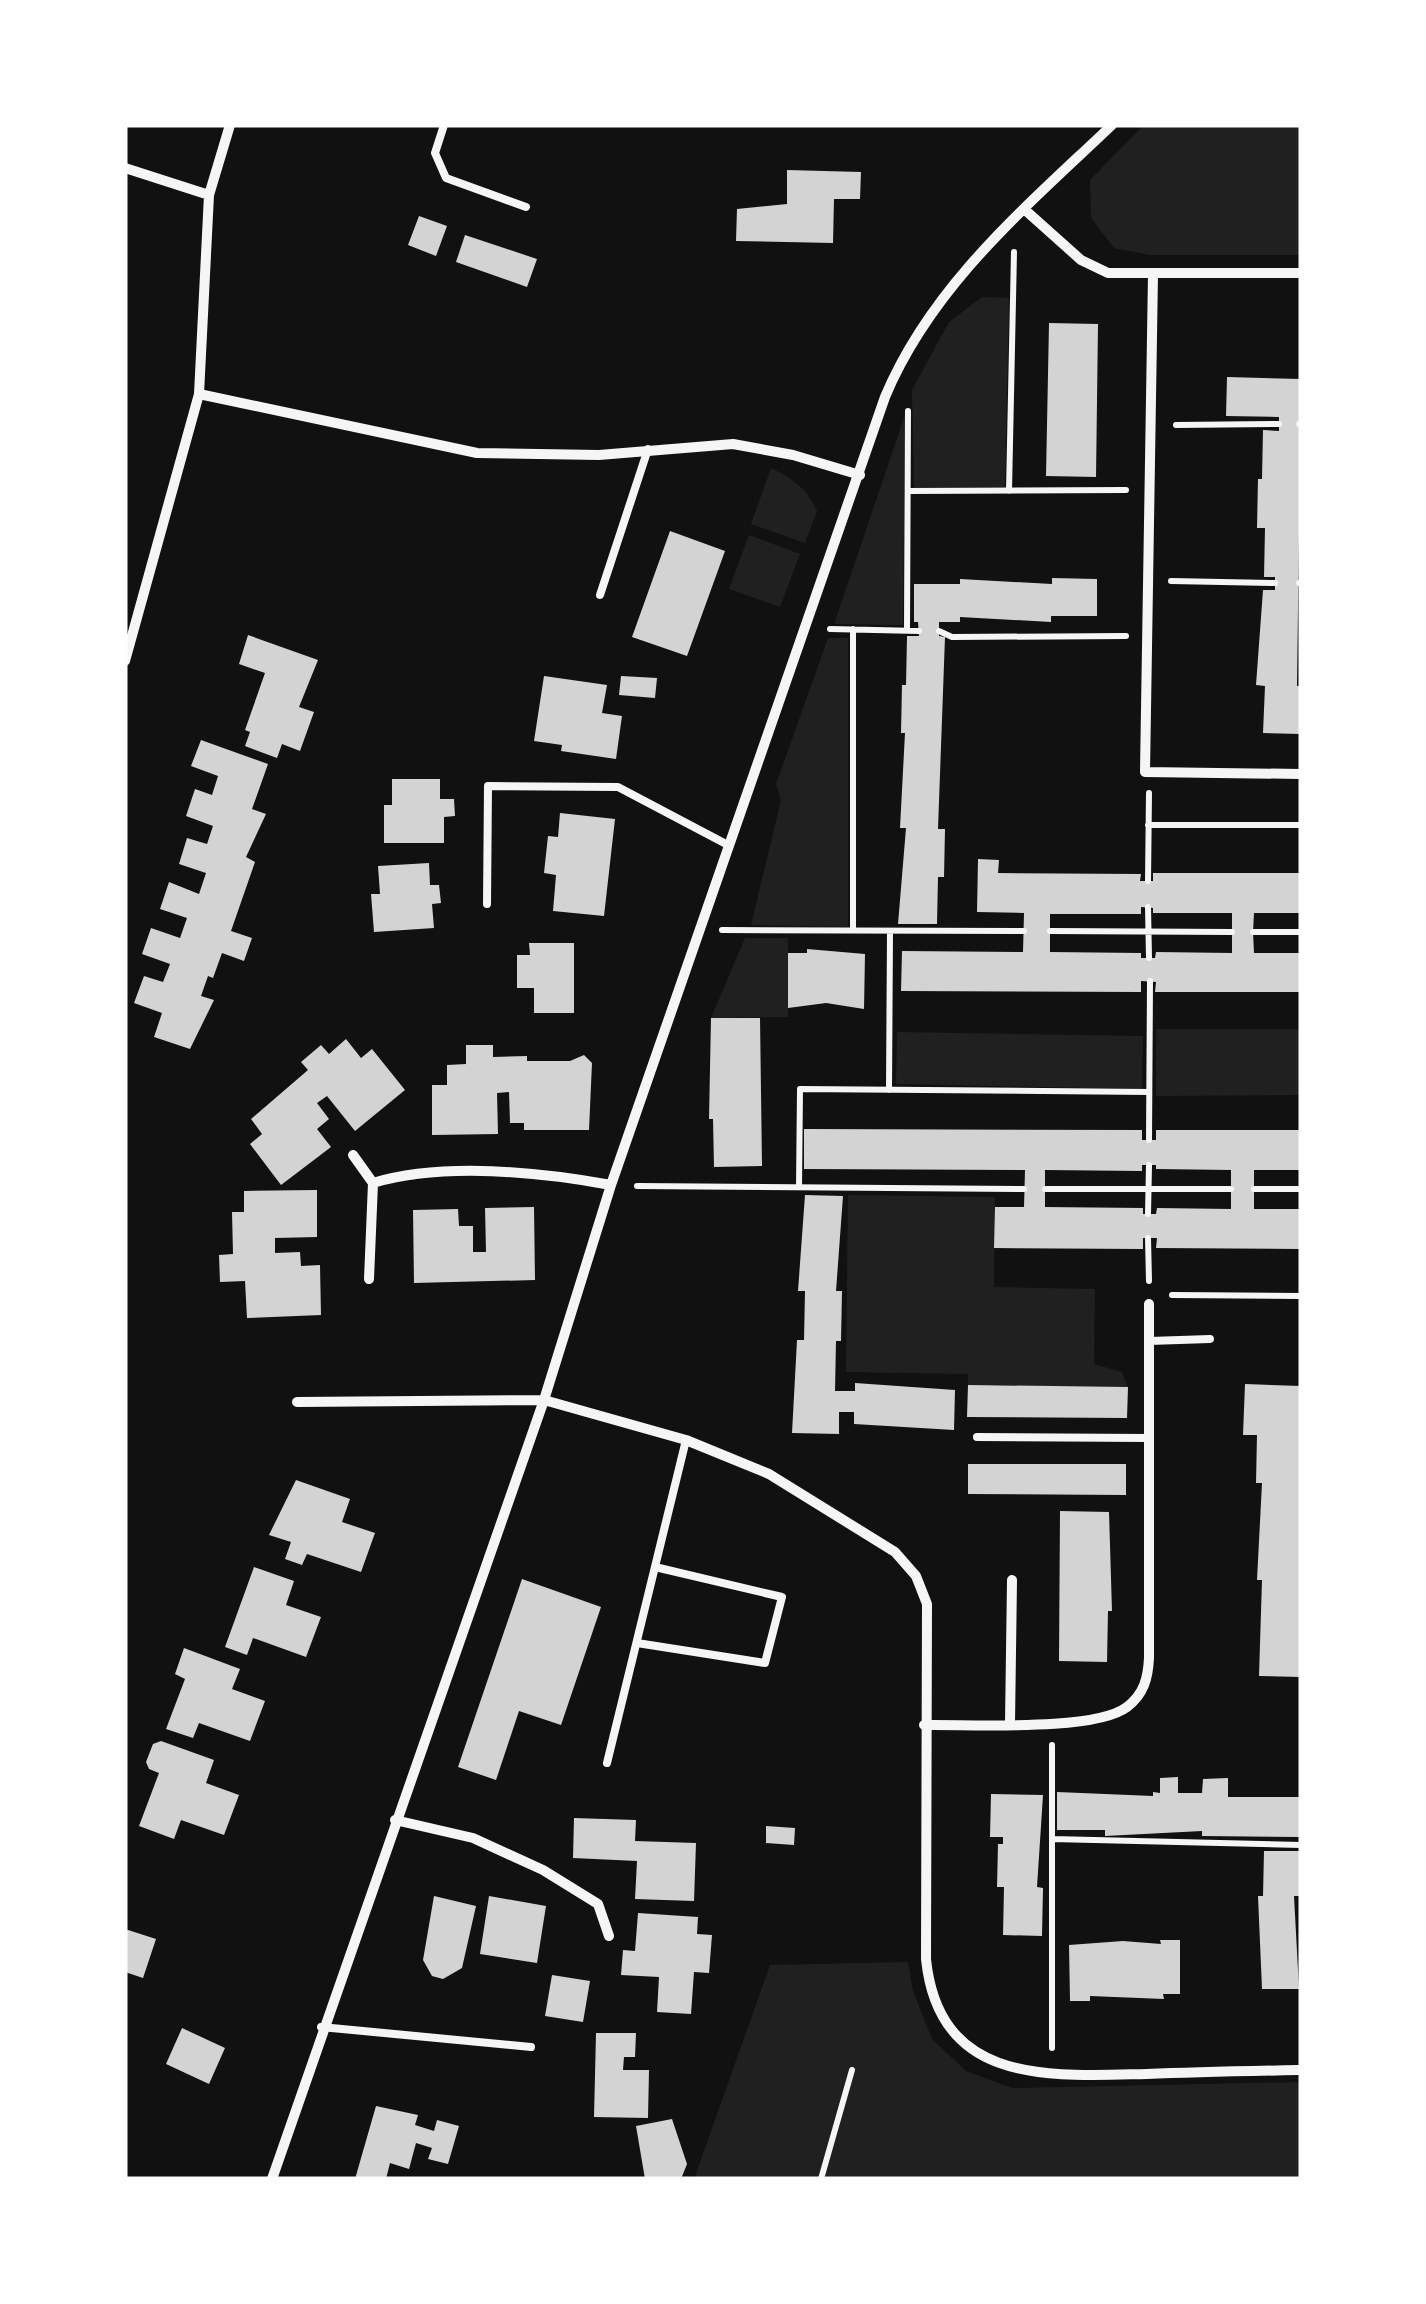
<svg xmlns="http://www.w3.org/2000/svg" width="1426" height="2304" viewBox="0 0 1426 2304" font-family="'Times New Roman',serif">
  <rect width="100%" height="100%" fill="#111"/>
  <path fill="#202020" d="M1144 125H1301V255H1150L1114 248 1091 218 1090 180Z
    M982 297 1009 298 1005 487 914 488 912 390 949 322Z
    M905 415 903 625 834 624Z
    M771 468C793 479 807 488 817 511L805 543 751 524Z
    M749 535 800 554 780 607 729 589Z
    M828 638H848V927L751 925 781 800 776 784Z
    M745 938H788V1017L711 1018Z
    M1156 1029H1301V1095L1156 1096Z
    M897 1032 1143 1036 1142 1089 896 1084Z
    M848 1195 995 1197 994 1287 1095 1289 1094 1364 1122 1372 1128 1387 968 1385V1374L846 1372Z
    M908 1962 913 1991 932 2039 966 2071 1012 2088 1301 2082V2179H694L770 1965Z"/>
  <path fill="#d3d3d3" fill-rule="evenodd" d="M787 170 861 172 860 199H834L833 243 736 241 737 209 787 204Z
    M419 216 447 226 436 256 408 245Z
    M465 235 537 259 527 287 456 262Z
    M1049 323 1098 324 1096 477 1046 476Z
    M1227 377 1301 379 1297 686H1301V734L1263 733 1265 686 1256 685 1263 590H1275V577H1264L1265 528H1257L1258 479H1262L1263 430 1279 431V417L1226 416Z
    M670 531 725 551 687 656 632 637Z
    M1052 578 1097 579V616H1051V622L960 617V622H939V636L945 637 938 829H945L944 877H938L937 924H898L906 828H900L905 733H901L902 685H906L907 636H919L918 622H914V584H960V579L1052 584Z
    M248 635 318 660 299 707 314 712 300 751 282 744 277 758 245 746 250 732 245 730 265 673 239 664Z
    M544 676 607 685 602 713 622 716 616 759 561 751 562 745 534 741Z
    M621 676 657 678 655 698 619 695Z
    M201 740 268 764 252 809 266 814 246 857 255 862 231 931 252 938 244 961 222 953 213 978 208 976 201 996 214 1000 190 1049 154 1037 162 1013 134 1003 144 976 163 982 170 964 142 954 151 928 180 938 187 918 160 909 169 882 199 894 206 873 179 864 187 838 207 844 213 826 186 816 195 789 212 795 218 776 191 766Z
    M392 779H440V799H454L455 816 444 817V843H384V805H392Z
    M560 813 615 819 604 916 553 911 556 875 544 873 548 836 558 837Z
    M978 859 999 860 998 873 1141 874 1140 881H1153V873H1301V913H1254L1253 932 1254 953H1301V992H1155L1156 982 1141 981V992L901 991 902 951 1023 952 1024 913 977 912ZM1141 907 1153 908V913H1232V953L1156 952 1155 958H1141V953L1050 952V914H1141Z
    M429 863 430 885H439L441 903 432 904 434 928 374 932 371 894H380L378 866Z
    M529 943H574V1013H534V988H517V955H530Z
    M807 949 865 954 864 1009 826 1003 788 1008V953H807Z
    M711 1018H760L762 1166 714 1167 713 1119H709Z
    M346 1039 361 1058 372 1049 405 1090 355 1131 327 1096 317 1103 329 1119 317 1129 331 1147 281 1185 250 1144 262 1134 251 1119 308 1070 301 1062 321 1045 329 1054Z
    M466 1045H493V1057L527 1056V1061H570L584 1055 592 1063 589 1130H524V1123H510L509 1092 497 1093 498 1134 432 1135V1085H447V1065L466 1064Z
    M804 1129 1142 1130V1140H1156V1130H1301V1170H1254V1209H1300V1249L1156 1248 1157 1238H1143V1249L994 1248 995 1207H1024L1025 1170 804 1169ZM1142 1165H1156V1169L1231 1170V1209L1157 1208 1156 1214H1143V1208L1045 1207V1170L1142 1171Z
    M317 1190V1237L275 1238V1253L300 1252 301 1266 320 1265 321 1315 247 1318 245 1281 220 1282 219 1255 233 1254 232 1212H244V1191Z
    M805 1195 843 1196 836 1291H842L841 1341H836L835 1391H855V1383L955 1390 954 1430 854 1424V1412H839V1434L792 1433 797 1340H804L805 1291H798Z
    M534 1207 535 1280 414 1283 413 1210 458 1209 459 1226H473V1252H486L485 1208Z
    M1245 1384 1301 1386 1300 1677 1259 1676 1262 1580H1257L1262 1483H1256L1257 1435H1243Z
    M968 1385 1128 1387 1127 1418 967 1417Z
    M968 1464H1126V1495L968 1494Z
    M296 1480 350 1499 342 1522 375 1533 361 1572 307 1554 302 1565 285 1559 291 1542 269 1535Z
    M1060 1511 1109 1512 1112 1611H1108L1107 1662 1059 1661Z
    M254 1567 294 1581 286 1605 321 1617 306 1657 253 1638 247 1655 225 1647Z
    M522 1579 601 1607 561 1725 519 1711 496 1780 458 1767Z
    M184 1648 240 1669 232 1689 265 1701 250 1741 199 1723 193 1738 166 1729 185 1679 175 1674Z
    M161 1741 214 1760 206 1783 239 1795 224 1835 181 1820 174 1839 139 1826 159 1773 149 1769 146 1762 153 1744Z
    M1178 1777V1793H1202L1203 1779 1228 1778V1797H1299L1300 1837 1202 1836V1831L1105 1836V1830H1057V1792L1153 1796V1792L1160 1793V1778Z
    M991 1794 1043 1795 1037 1887 1043 1888 1042 1936 1003 1935 1004 1887H997L998 1844H1003V1837H990Z
    M574 1818 636 1820 635 1841 696 1843 694 1901 635 1899 637 1861 573 1858Z
    M766 1826 795 1828 794 1845 766 1843Z
    M1264 1851H1300L1301 1896H1294L1299 1989H1262L1258 1896H1263Z
    M434 1896 476 1906 462 1968 443 1979 432 1976 423 1960Z
    M489 1896 546 1906 537 1963 480 1954Z
    M638 1913 698 1917 697 1934 712 1935 709 1973 694 1972 691 2014 657 2012 659 1977 621 1975 623 1950 635 1951Z
    M125 1929 156 1939 143 1978 125 1972Z
    M1160 1940H1180V1994H1163L1164 1999 1090 1996V2001H1070L1069 1945 1123 1941 1161 1944Z
    M552 1975 590 1981 583 2022 545 2016Z
    M182 2028 225 2048 209 2084 166 2064Z
    M596 2033H636L635 2057H624L623 2070H649L648 2118 594 2117Z
    M376 2106 418 2115 415 2125 434 2131 437 2120 459 2126 448 2164 428 2159 432 2148 416 2143 409 2169 390 2163 386 2179H355Z
    M672 2119 687 2164 681 2179H645L636 2126Z"/>
  <g fill="none" stroke-linecap="round" stroke-linejoin="round">
    <path stroke="#f5f5f5" stroke-width="6" d="M1299 424H1301
      M1176 425 1279 424
      M908 491 1126 490
      M1009 491 1014 252
      M1171 581 1275 583
      M1299 583H1301
      M830 629 919 631
      M853 629V930
      M907 630 908 411
      M939 631 952 637 1126 636
      M1148 825H1301
      M1148 881 1149 793
      M1148 907 1149 958
      M722 930 1024 931
      M1050 931 1232 932
      M1253 932H1301
      M889 1090 890 931
      M1149 1140 1150 981
      M637 1186 1024 1189
      M799 1187 800 1089 1149 1092
      M1045 1189H1231
      M1254 1189H1301
      M1148 1214 1149 1165
      M1148 1238 1149 1281
      M1172 1295 1301 1296
      M1052 1745V1839L1301 1845
      M1052 1839V2048
      M821 2179 852 2070"/>
    <path stroke="#f5f5f5" stroke-width="8" d="M444 125 435 153 446 178 526 207
      M600 595 648 449
      M487 904 488 786 618 787 728 845
      M1149 1341 1210 1339
      M977 1437 1149 1438
      M637 1643 765 1663 782 1597 655 1567
      M607 1763 686 1440
      M321 2027 531 2047"/>
    <path stroke="#f5f5f5" stroke-width="10" d="M125 168 209 195
      M1024 209 1081 260 1108 273H1301
      M1153 274 1145 772 1301 774
      M199 394 477 453 599 455 733 444 793 455 860 475
      M125 661 199 394 209 195 230 125
      M353 1155 373 1183 369 1279
      M373 1183C443 1162 540 1172 611 1185
      M297 1402 544 1400 686 1440 769 1474 895 1552 916 1576 927 1604 926 1959C939 2086 1050 2076 1147 2074 1198 2072 1250 2071 1301 2070
      M1010 1723 1012 1580
      M924 1725C969 1724 1094 1732 1127 1707 1144 1694 1148 1678 1149 1658V1304
      M395 1820 473 1838 543 1870 598 1904 609 1936
      M272 2179 544 1400 611 1185 885 397C932 285 1026 207 1112 125"/>
  </g>
  <rect width="1426" height="2304" fill="none" stroke="#ffffff" stroke-width="255"/>
</svg>
